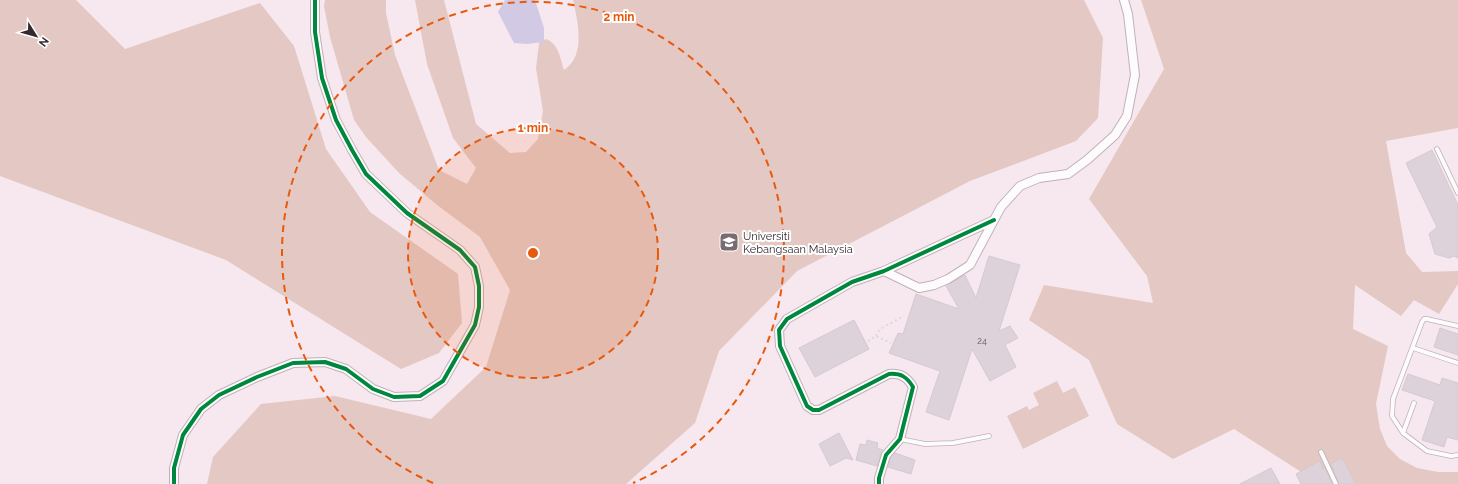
<svg xmlns="http://www.w3.org/2000/svg" width="1458" height="484" viewBox="0 0 1458 484" font-family="Raleway,sans-serif">
  <rect width="100%" height="100%" fill="#f7e7ee"/>
  <path fill="#e4c8c3" d="M0 0H76L125 49 260 3 294 46 326 149 370 212 458 274 462 323 439 353 401 369 226 260 0 176Z
    M325 0H386V13L395 55 439 170 467 184 476 168 453 138 427 64 415 0H444L476 124 510 153 526 152 538 139 543 111 536 68 539 43 546 39C559 44 560 58 564 70 586 56 578 22 573 0H1084L1103 38 1098 118 1076 141 970 181 797 271 719 351 695 423 626 484H207L213 457 261 404 335 396 431 419 486 367 510 290 480 237 437 205 399 173 366 137 354 120 330 37 324 6Z
    M1141 0H1458V128L1386 141 1406 253 1422 272 1458 271V284L1439 314 1414 300 1401 316 1355 285 1353 329 1388 346 1376 404 1380 429 1387 446 1400 459 1417 468 1438 472H1458V484H1320L1234 429 1173 459 1117 424 1089 360 1029 320 1044 285 1153 303 1147 276 1089 199 1164 69Z
    M1057 381 1063 393 1075 387 1089 416 1023 449 1007 416 1027 406 1029 410 1039 405 1033 393Z"/>
  <path fill="#d2c9e4" d="M505 0H535L544 28V42L527 44 514 43 498 12Z"/>
  <path fill="#ddd2da" stroke="#d5cad1" d="M1432 150 1458 205V258L1454 256 1449 258 1435 254 1429 234 1437 227 1406 163Z
    M989 256 1020 265 999 331 1010 326 1018 338 1005 345 1016 367 990 381 972 349 949 420 926 412 940 371 889 353 898 333 903 334 916 294 959 309 946 286 965 275 976 298Z
    M854 320 869 349 815 377 799 348Z
    M1440 328 1458 334V355L1434 347Z
    M1408 374 1440 385 1442 378 1458 383V440L1447 437 1444 447 1422 440 1435 401 1402 390Z
    M839 433 853 460 846 458 830 466 819 444Z
    M867 440 878 443 877 448 883 450 881 453 877 466 856 460 860 444 866 445Z
    M895 453 915 460 911 474 888 467 891 458Z
    M1342 458 1356 484H1339L1331 464Z
    M1320 461 1323 469 1325 468 1332 484H1301L1296 474Z
    M1271 468 1280 484H1240Z"/>
  <g fill="none" stroke-linecap="round" stroke-linejoin="round">
    <g stroke="#beb2b8" stroke-width="5.5">
      <path id="lane" d="M1437 149 1458 193
        M1458 326 1427 319H1424L1422 322 1393 399 1392 416 1403 433 1427 451 1451 456 1458 455
        M1413 348 1458 363
        M1403 433 1414 403
        M900 439 925 444 953 443 989 436
        M1321 452 1336 484"/>
    </g>
    <g stroke="#beb2b8" stroke-width="10">
      <path id="street" d="M884 271 919 288 934 285 948 279 970 265 1001 207 1020 186 1039 178 1068 174 1087 160 1115 135 1127 116 1135 75 1128 14 1124 0
        M174 484V468L183 435 201 409 219 395 257 377 293 363 325 362 346 369 373 389 394 397 420 396 443 381 475 325 479 307V286L475 267 460 250 407 213 366 174 352 150 336 120 322 78 315 32V0
        M879 484V478L886 455 900 439 913 387C907 377 901 373 889 374L819 410H813L807 406 780 346 779 330 787 319 852 282 884 271 994 220"/>
    </g>
    <path stroke="#ddd8da" stroke-width="2" stroke-dasharray="2 3" stroke-linecap="butt" d="M876 336 880 329 904 316
      M868 341 876 336 891 343"/>
    <use href="#lane" stroke="#fefbfc" stroke-width="4"/>
    <use href="#street" stroke="#fefbfc" stroke-width="8"/>
    <g stroke="#fff" stroke-width="6">
      <path id="cycleway" d="M174 484V468L183 435 201 409 219 395 257 377 293 363 325 362 346 369 373 389 394 397 420 396 443 381 475 325 479 307V286L475 267 460 250 407 213 366 174 352 150 336 120 322 78 315 32V0
        M879 484V478L886 455 900 439 913 387C907 377 901 373 889 374L819 410H813L807 406 780 346 779 330 787 319 852 282 884 271 994 220"/>
    </g>
    <use href="#cycleway" stroke="#00873e" stroke-width="4"/>
  </g>
  <circle cx="533" cy="253" r="125" fill="#e8590c" fill-opacity=".12"/>
  <g fill="none" stroke="#e8590c" stroke-width="2" stroke-dasharray="7 5">
    <circle cx="533" cy="253" r="125"/>
    <path d="M433 483A251 251 0 1 1 633 483"/>
  </g>
  <defs>
    <g id="university-square" transform="scale(1)"><rect x="-9" y="-9" width="18" height="18" rx="4" fill="#786c71" stroke="#fff"/><path d="M0-5L7-2L0 1L-7-2ZM-4 1L0 2.5L4 1V4Q0 6-4 4Z" fill="#fff"/></g>
  </defs>
  <g fill-rule="evenodd">
    <use href="#university-square" x="729" y="242"/>
  </g>
  <g text-anchor="middle" dominant-baseline="central" stroke-width="4" stroke-linejoin="round" paint-order="stroke">
    <g font-size="9" fill="#60555b">
      <text x="982" y="341">24</text>
    </g>
    <g font-size="11" fill="#34292e" stroke="#fff" text-anchor="start">
      <text x="743" y="236">Universiti<tspan x="743" dy="13">Kebangsaan Malaysia</tspan></text>
    </g>
  </g>
  <circle cx="533" cy="253" r="6" fill="#e8590c" stroke="#fff" stroke-width="2"/>
  <g font-size="12" text-anchor="middle" font-weight="bold" fill="#e8590c" stroke="#fff" stroke-width="4" stroke-linejoin="round" paint-order="stroke">
    <text x="619" y="21">2 min</text>
    <text x="533" y="132">1 min</text>
  </g>
  <g transform="translate(36 36) rotate(127)" stroke="#ffffff" stroke-width="3" paint-order="stroke">
  <path d="M0-3L7 15L0 10L-7 15Z" fill="#34292e"/>
  <text y="-6" font-size="11" font-weight="bold" text-anchor="middle" fill="#34292e">N</text>
  </g>
</svg>
